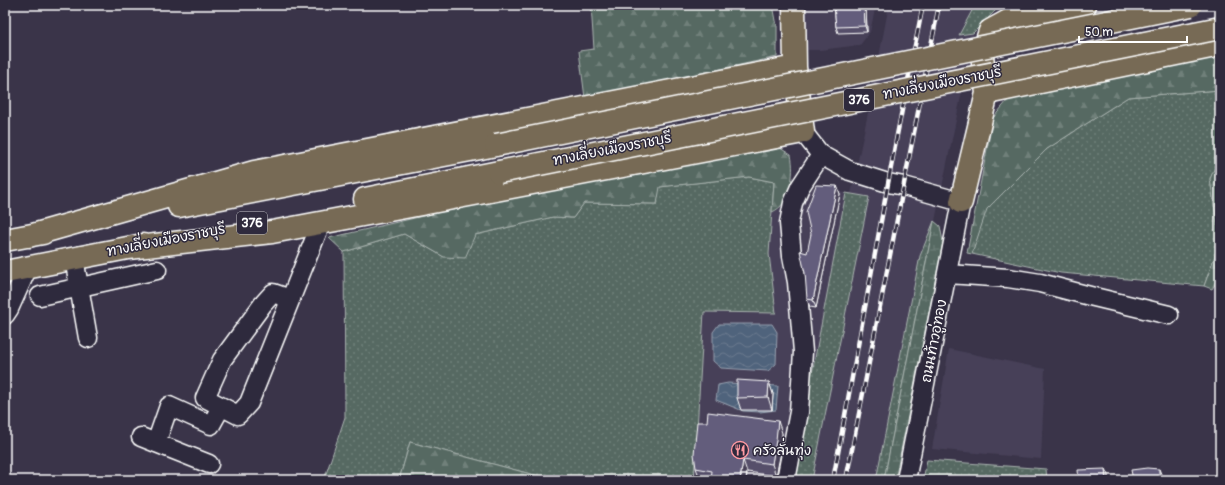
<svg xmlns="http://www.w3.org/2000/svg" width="1225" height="485" viewBox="0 0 1225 485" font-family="Pangolin,'Playpen Sans Thai',sans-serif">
  <defs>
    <pattern id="grass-dots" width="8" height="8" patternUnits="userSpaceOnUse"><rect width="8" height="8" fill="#566962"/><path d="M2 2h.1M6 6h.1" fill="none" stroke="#6f807a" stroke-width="1.8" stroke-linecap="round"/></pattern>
    <pattern id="forest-firs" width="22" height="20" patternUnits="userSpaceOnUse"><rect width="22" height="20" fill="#566962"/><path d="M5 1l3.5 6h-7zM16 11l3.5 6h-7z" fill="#6f807a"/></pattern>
    <pattern id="wetland-marsh" width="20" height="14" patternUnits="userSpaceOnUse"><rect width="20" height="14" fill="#566962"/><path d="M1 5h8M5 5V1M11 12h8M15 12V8" fill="none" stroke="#6f807a"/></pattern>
    <pattern id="water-waves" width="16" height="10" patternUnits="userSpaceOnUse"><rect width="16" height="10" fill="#50637b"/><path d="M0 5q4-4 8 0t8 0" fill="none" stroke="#6a7a8f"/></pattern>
  </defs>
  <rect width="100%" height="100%" fill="#3a3449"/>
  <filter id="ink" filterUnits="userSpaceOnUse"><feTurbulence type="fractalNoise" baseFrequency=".025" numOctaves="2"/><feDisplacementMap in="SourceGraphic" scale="8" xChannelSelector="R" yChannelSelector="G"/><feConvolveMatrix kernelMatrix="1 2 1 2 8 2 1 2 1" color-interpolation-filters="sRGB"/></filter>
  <g filter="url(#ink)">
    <path fill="#474058" d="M803 5H876L870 32 860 45 820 50H805Z
      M889 5H980L881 480H694L704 312 776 313 769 254 772 212 778 210 788 197 790 184 846 193 807 402 869 108Z
      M949 349 1045 369 1041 459 932 449Z"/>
    <path fill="url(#grass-dots)" stroke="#aab4b0" d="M975 5H1001L973 33 959 35Z
      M1220 90V158L1210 179 1220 242 1204 286 1061 273 972 254 986 209 1047 149 1128 97Z
      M749 177 774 182 769 254 776 313 704 312 694 480H606L542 477 410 442 399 480H324L345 417 344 252 404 234 444 257 475 235 553 217 573 218 584 203 657 204 659 187Z
      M846 193 869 197 812 480H792Z
      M934 221 884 480H876L920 256Z
      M927 460 1046 469 1047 480H923Z"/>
    <path fill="url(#forest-firs)" stroke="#aab4b0" d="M591 5H773L777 26V57L585 98 579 51 594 49Z
      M1220 55V90L1128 97 1047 149 987 209 972 254 967 253 993 118 1007 101 1031 93Z
      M764 146 780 148 791 155C795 173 791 205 772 212L774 182 749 177 660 187 657 204 584 203 573 218 553 217 475 235 465 258 444 257 404 234 344 252 329 238 436 213Z
      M1219 157 1220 277 1212 289 1204 286 1220 242 1210 179Z
      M410 442 542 477 606 480H399Z"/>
    <path fill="url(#wetland-marsh)" stroke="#aab4b0" d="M934 221 940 226 943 242 895 480H884Z"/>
    <path fill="url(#water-waves)" stroke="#96a1b0" d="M719 324H772L777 332 776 364 768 371 721 368 713 361V332Z
      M728 383 778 386 776 410 760 412 743 411 716 400 718 385Z"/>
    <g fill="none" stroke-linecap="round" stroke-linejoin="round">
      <g stroke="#fff" stroke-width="21">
        <path id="minor" d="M803 132 821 155 850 171 888 183 904 186 961 202 906 480
          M74 258 88 338
          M948 274 1008 278 1040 283 1090 296 1169 315
          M40 296 157 270
          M290 299 273 293 263 304 222 360 205 398 238 415 249 403 321 223
          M5 315 9 309 28 267
          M141 437 209 464
          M156 443 169 406 211 425 221 407
          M786 480 799 412 803 352 797 282 792 256 789 223 793 203 800 187 821 155"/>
      </g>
      <g stroke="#fff" stroke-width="25">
        <path id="major" d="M1085 5 1010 20 990 31 982 56 987 93 1220 45
          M365 199 499 172
          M961 202 987 93
          M179 206 496 145
          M29 236 254 172 795 67
          M5 240 43 233
          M128 248 272 232 803 132 795 67 794 5
          M5 272 143 245"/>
      </g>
      <use href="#minor" stroke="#2f2a3d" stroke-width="18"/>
      <use href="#major" stroke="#776a54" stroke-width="22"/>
      <g stroke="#fff" stroke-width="4.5">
        <path id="rail" d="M833 480 897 135 923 5
          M846 480 939 5"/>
      </g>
      <use href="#rail" stroke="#2f2a3d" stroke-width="3" stroke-dasharray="9" stroke-linecap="butt"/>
      <g stroke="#fff" stroke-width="25" stroke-linecap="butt">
        <path id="major-bridge" d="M496 145 1191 5
          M499 172 1220 28"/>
      </g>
      <use href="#major-bridge" stroke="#776a54" stroke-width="22"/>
    </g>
    <path fill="#56506a" stroke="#fff" d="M834 5H866L867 32 838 33 836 27Z
      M837 186 840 194 816 308 810 307 807 299Z
      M769 382 773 394 772 410H741L737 398Z
      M782 433 781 452 776 476 747 472 746 480H703L700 479 696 468Z"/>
    <path fill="#464156" stroke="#fff" d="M864 5H866L867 32 865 26Z
      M837 186 840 194 816 308 813 300Z
      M769 382 773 394 772 410 768 397Z
      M778 421 782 433 781 452 776 476 772 464Z
      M743 460 747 472 746 480H740Z
      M1105 469 1108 475V480H1106Z
      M1159 469 1162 476V480H1159Z"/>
    <path fill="#645d7b" stroke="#fff" d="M834 5H864L865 26 836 27Z
      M816 185 837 186 813 300 807 299 805 273 800 251 807 253 811 234 806 212Z
      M737 380 769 382 768 397 737 398Z
      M708 412 778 421 776 440 772 464 743 460 740 480H711L712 471 696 468 694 454 697 422H707Z
      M1147 468 1159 469V480H1133L1131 470Z
      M1105 469 1106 480H1079L1078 470Z"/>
  </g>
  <defs>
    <g id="restaurant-ring" transform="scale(0.9)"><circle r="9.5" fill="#2f2a3d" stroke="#ff9aa2" stroke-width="1.5"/><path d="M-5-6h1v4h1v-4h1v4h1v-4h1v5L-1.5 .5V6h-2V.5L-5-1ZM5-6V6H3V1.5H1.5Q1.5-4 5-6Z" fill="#ff9aa2"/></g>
  </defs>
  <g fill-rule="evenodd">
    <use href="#restaurant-ring" x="740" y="450"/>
  </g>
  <g text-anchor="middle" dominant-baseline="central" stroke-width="3" stroke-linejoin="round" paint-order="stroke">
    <g fill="#2f2a3d" stroke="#c1bfc5" stroke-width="1">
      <rect x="844" y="89" width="30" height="22" rx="3"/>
      <rect x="237" y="212" width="30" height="22" rx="3"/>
    </g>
    <g font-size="13" font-weight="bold" fill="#fff">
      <text x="859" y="100">376</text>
      <text x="252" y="223">376</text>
    </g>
    <g font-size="14" fill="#fff" stroke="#2f2a3d">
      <text transform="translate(942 83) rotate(-11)">ทางเลี่ยงเมืองราชบุรี</text>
      <text transform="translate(612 149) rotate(-11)">ทางเลี่ยงเมืองราชบุรี</text>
      <text transform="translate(166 240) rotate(-11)">ทางเลี่ยงเมืองราชบุรี</text>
      <text transform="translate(934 341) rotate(-79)">ถนนท้าวอู่ทอง</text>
    </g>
    <g font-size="14" fill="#fff" stroke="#2f2a3d" text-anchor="start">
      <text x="753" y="450">ครัวลั่นทุ่ง</text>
    </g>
  </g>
  <rect width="1225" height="485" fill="none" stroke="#2f2a3d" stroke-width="20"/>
  <rect x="10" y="10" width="1205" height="465" fill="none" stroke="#fff" stroke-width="1.5" filter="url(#ink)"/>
  <path d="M1079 36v6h108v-6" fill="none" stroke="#ffffff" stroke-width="2"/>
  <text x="1085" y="36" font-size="12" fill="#ffffff" stroke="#2f2a3d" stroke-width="3" paint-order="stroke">50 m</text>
</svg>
